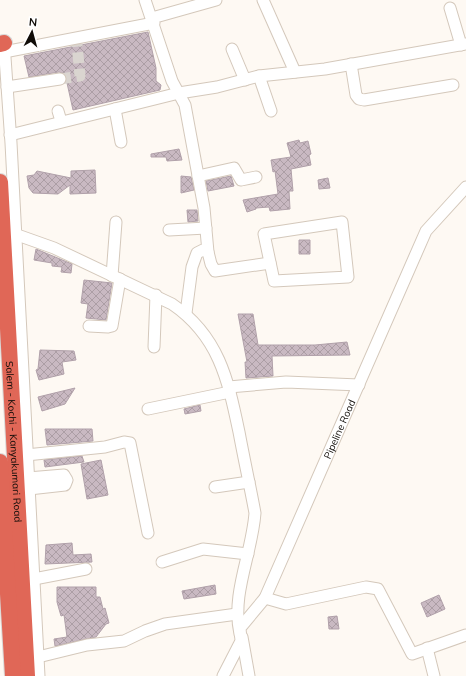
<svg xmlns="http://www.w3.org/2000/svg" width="466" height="676" viewBox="0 0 466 676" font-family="Mulish,sans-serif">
  <defs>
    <pattern id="building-cross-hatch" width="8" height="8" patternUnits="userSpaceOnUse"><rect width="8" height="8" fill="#c9b9c2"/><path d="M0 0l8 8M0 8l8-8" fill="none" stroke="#ac9ea5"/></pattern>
  </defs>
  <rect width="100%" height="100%" fill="#fef9f3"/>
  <path fill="url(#building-cross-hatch)" stroke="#b1a1aa" d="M148 32 156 68V81L161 85 160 90 73 110 65 74 59 72 29 77 24 56Z
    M299 140 300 143 308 141 311 154 309 155 311 165 291 169 293 191H289L290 209 270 211 269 207 256 208V209L247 212 243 200 278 194 275 171 273 172 271 160 291 157 287 143Z
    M179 149 182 160 167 161 166 157H151V154Z
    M95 170 96 193 70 194V185L58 194 33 193 29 188 27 176 34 175 37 171 71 178V171Z
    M181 176 191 177 194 190 181 193Z
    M231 176 234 186 208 191 206 181Z
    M328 178 330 188 319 189 318 180Z
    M187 210H197L198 221 188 222Z
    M299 240H310V254H299Z
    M36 249 72 264 71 273 61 272 62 267 52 266V263L34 260Z
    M84 280 112 283 106 320 86 318 88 304 81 303Z
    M238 314H253L258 345H315L347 342 350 355 272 356 273 376 246 378 245 362H247Z
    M40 350 74 351 76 360 62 362 64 374 39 380 36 370 38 369Z
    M75 388 65 404 42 411 38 397Z
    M200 405 201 411 185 414 184 409Z
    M45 429H92L93 441 47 445Z
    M82 456 84 462 45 467 44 460Z
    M101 460 108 495 87 499 81 464Z
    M72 543 73 555 91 554 92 562 45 564 46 545Z
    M215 585 216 594 184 599 182 591Z
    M57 587H96V597H100L103 609 105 608 109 623 106 624 96 637 55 646 54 639 67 637 64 615 61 616 57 602Z
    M439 595 445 609 427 617 421 603Z
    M337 616 339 629H329L328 617Z"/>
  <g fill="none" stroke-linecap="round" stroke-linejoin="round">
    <path stroke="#dad5d0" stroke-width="11" stroke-dasharray="11 5.5" stroke-linecap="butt" d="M60 79 80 76 77 44"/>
    <g stroke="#d4c8bb" stroke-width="13">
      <g id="minor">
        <path d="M145 0 172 81 185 105 204 208 208 252 203 250 197 253 192 267 186 313"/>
        <path d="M263 0 295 72"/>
        <path d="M450 8 461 45"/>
        <path d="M152 18 216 0"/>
        <path d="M4 43 11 143 39 676"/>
        <path d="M232 49 245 80"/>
        <path d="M4 52 154 23"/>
        <path d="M351 64 356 95 359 99 364 100 453 85"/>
        <path d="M259 76 271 111"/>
        <path d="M7 87 60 79"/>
        <path d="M115 109 121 142"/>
        <path d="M58 111 61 121"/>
        <path d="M10 135 179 93 217 87 259 76 325 69 466 44"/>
        <path d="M198 176 234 168 241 180 256 177"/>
        <path d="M342 222 348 277 274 281 264 234Z"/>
        <path d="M169 230 206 228"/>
        <path d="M9 232 54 248 172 304C219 336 228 380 239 432 244 459 250 486 255 513 252 554 231 594 240 634"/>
        <path d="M208 252 211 264 215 271 270 263"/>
        <path d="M112 276 116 222"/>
        <path d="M89 326 108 327 112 326 120 279"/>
        <path d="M154 347 156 295"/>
        <path d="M229 387 286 382 359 385"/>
        <path d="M148 409 230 392"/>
        <path d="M26 455 105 447 124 442 130 443 148 533"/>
        <path d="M28 478 64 475 67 480 65 485 29 489"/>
        <path d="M215 487 249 482"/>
        <path d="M162 562 203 549 248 554"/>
        <path d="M34 579 86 569"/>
        <path d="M265 598 286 604 366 587 378 589 412 654 466 635"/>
        <path d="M242 637 249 676"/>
        <path d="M427 648 434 676"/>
        <path d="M38 657 87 645 124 641 145 631 165 624 237 614"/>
        <path id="s1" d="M223 676 241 641 240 628 265 598 426 231 466 187"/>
      </g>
    </g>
    <g stroke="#d9d8d7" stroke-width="18">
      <g id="highway">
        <path d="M0 44 4 43"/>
        <path id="s2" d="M0 182 27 676"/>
        <path d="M0 462 13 676"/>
      </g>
    </g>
    <use href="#minor" stroke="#fff" stroke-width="11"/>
    <use href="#highway" stroke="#e06757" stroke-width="16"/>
  </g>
  <g text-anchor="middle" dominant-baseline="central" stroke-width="3" stroke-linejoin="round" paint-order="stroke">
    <g font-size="10" fill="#100c08" stroke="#fff">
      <text stroke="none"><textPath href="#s1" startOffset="276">Pipeline Road</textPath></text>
      <text stroke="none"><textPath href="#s2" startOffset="260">Salem - Kochi - Kanyakumari Road</textPath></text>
    </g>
  </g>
  <g transform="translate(32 32) rotate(6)" stroke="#ffffff" stroke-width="3" paint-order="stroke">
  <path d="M0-3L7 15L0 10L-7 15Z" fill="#100c08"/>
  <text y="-6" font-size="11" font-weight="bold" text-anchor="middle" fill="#100c08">N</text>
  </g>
</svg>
